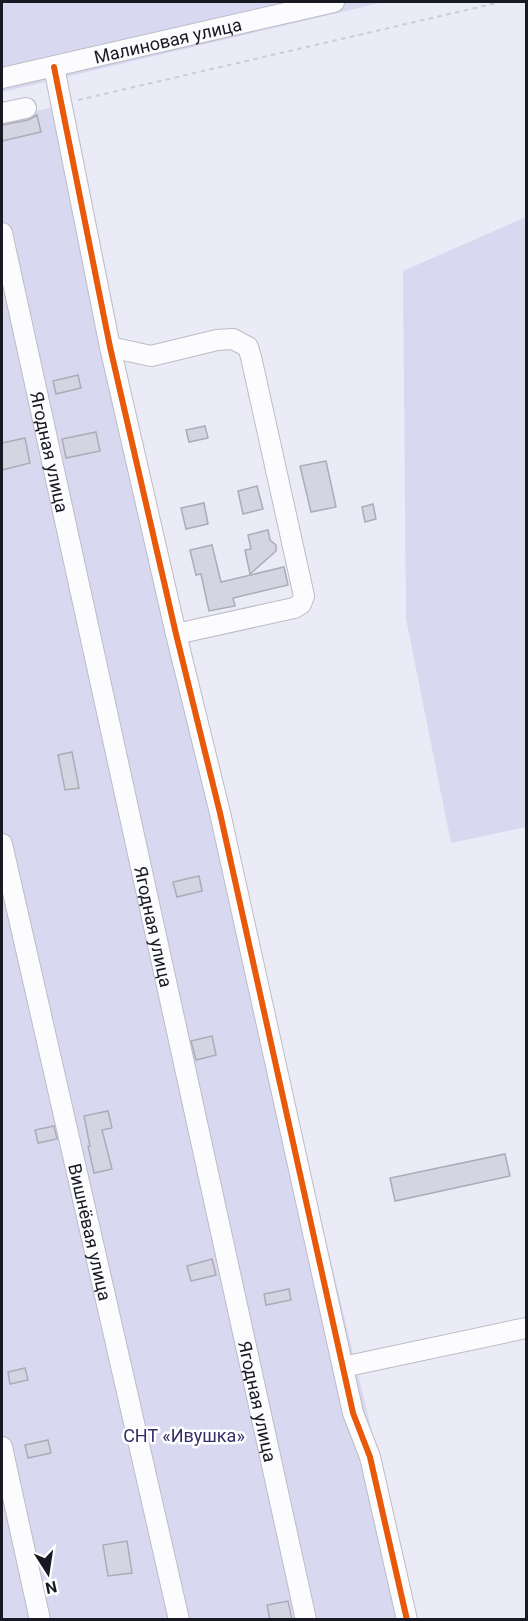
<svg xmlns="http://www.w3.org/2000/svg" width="528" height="1621" viewBox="0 0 528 1621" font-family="Roboto,sans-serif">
  <rect width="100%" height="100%" fill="#ebebf7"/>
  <path fill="#d8d8f1" d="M2 2H384L2 92Z
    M53 107 417 1619H2V119Z
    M526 217V827L451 843 406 619 403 271Z"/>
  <path fill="#d4d4e3" stroke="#acacb7" stroke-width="1.5" d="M37 115 41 132 2 141V125L28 120Z
    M78 375 81 388 56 394 53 381Z
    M205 426 208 438 189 442 186 430Z
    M96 432 100 451 66 458 62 439Z
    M25 438 30 463 2 470V443Z
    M326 461 336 507 311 512 300 466Z
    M257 486 263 509 243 514 238 491Z
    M204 503 208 524 186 529 181 508Z
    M373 504 376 519 365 522 362 507Z
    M268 530 270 540 276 545V551L250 574 245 550 251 549 248 535Z
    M212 545 221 582 284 567 288 585 233 598 235 606 209 611 201 574 196 575 190 550Z
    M72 752 79 788 65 790 58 755Z
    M199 876 202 891 177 897 173 882Z
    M212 1036 216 1055 196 1060 191 1041Z
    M108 1111 112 1128 102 1130 112 1169 94 1173 88 1146H90L84 1116Z
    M54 1126 57 1139 38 1143 35 1130Z
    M505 1154 510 1176 395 1201 390 1178Z
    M212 1259 216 1275 191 1281 187 1266Z
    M289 1289 291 1300 266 1305 264 1294Z
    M25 1368 28 1380 10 1384 8 1372Z
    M48 1440 51 1453 28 1458 25 1445Z
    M127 1541 132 1573 108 1576 103 1545Z
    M288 1601 292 1620H270L267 1605Z"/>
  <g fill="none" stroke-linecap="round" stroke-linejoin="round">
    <g stroke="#bcbcc7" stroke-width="22">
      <g id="minor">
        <path d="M54 67 110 347 176 634 220 813 353 1413 370 1457 407 1620"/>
        <path id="s1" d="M2 78 334 2"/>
        <path d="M2 113 26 108"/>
        <path id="s2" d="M2 233 306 1620"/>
        <path d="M110 347 151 356 217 340 233 339 248 347 251 357 304 596 301 604 294 608 176 634"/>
        <path id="s3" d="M2 844 179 1620"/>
        <path d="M343 1367 526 1328"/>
        <path d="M2 1447 40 1620"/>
      </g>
    </g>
    <path stroke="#ccccd0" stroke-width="2" stroke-dasharray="4.5 4.5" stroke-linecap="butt" d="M78 100 501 2"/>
    <use href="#minor" stroke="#fcfcfe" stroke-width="20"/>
    <g stroke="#fff" stroke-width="10">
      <path id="cycleway" d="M54 67 110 347 176 634 220 813 353 1413 370 1457 407 1620"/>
    </g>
    <use href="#cycleway" stroke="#e8590c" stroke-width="6"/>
  </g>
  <g text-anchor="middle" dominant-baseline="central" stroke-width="5" stroke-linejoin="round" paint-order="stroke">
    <g font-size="18" fill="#191923" stroke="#fff">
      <text stroke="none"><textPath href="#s1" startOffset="170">Малиновая улица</textPath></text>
      <text stroke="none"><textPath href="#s2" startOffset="224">Ягодная улица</textPath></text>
      <text stroke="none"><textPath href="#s2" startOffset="710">Ягодная улица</textPath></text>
      <text stroke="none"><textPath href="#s3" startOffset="398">Вишнёвая улица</textPath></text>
      <text stroke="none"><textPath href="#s2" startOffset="1196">Ягодная улица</textPath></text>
    </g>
    <g font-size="18" fill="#352e67" stroke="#fff">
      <text x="184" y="1435">СНТ «Ивушка»</text>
    </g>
  </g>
  <rect width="528" height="1621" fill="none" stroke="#191923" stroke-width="6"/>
  <g transform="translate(48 1573) rotate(168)" stroke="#ffffff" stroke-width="4.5" paint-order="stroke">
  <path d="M0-4.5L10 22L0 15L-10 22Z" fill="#191923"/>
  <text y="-9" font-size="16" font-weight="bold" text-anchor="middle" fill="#191923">N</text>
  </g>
</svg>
